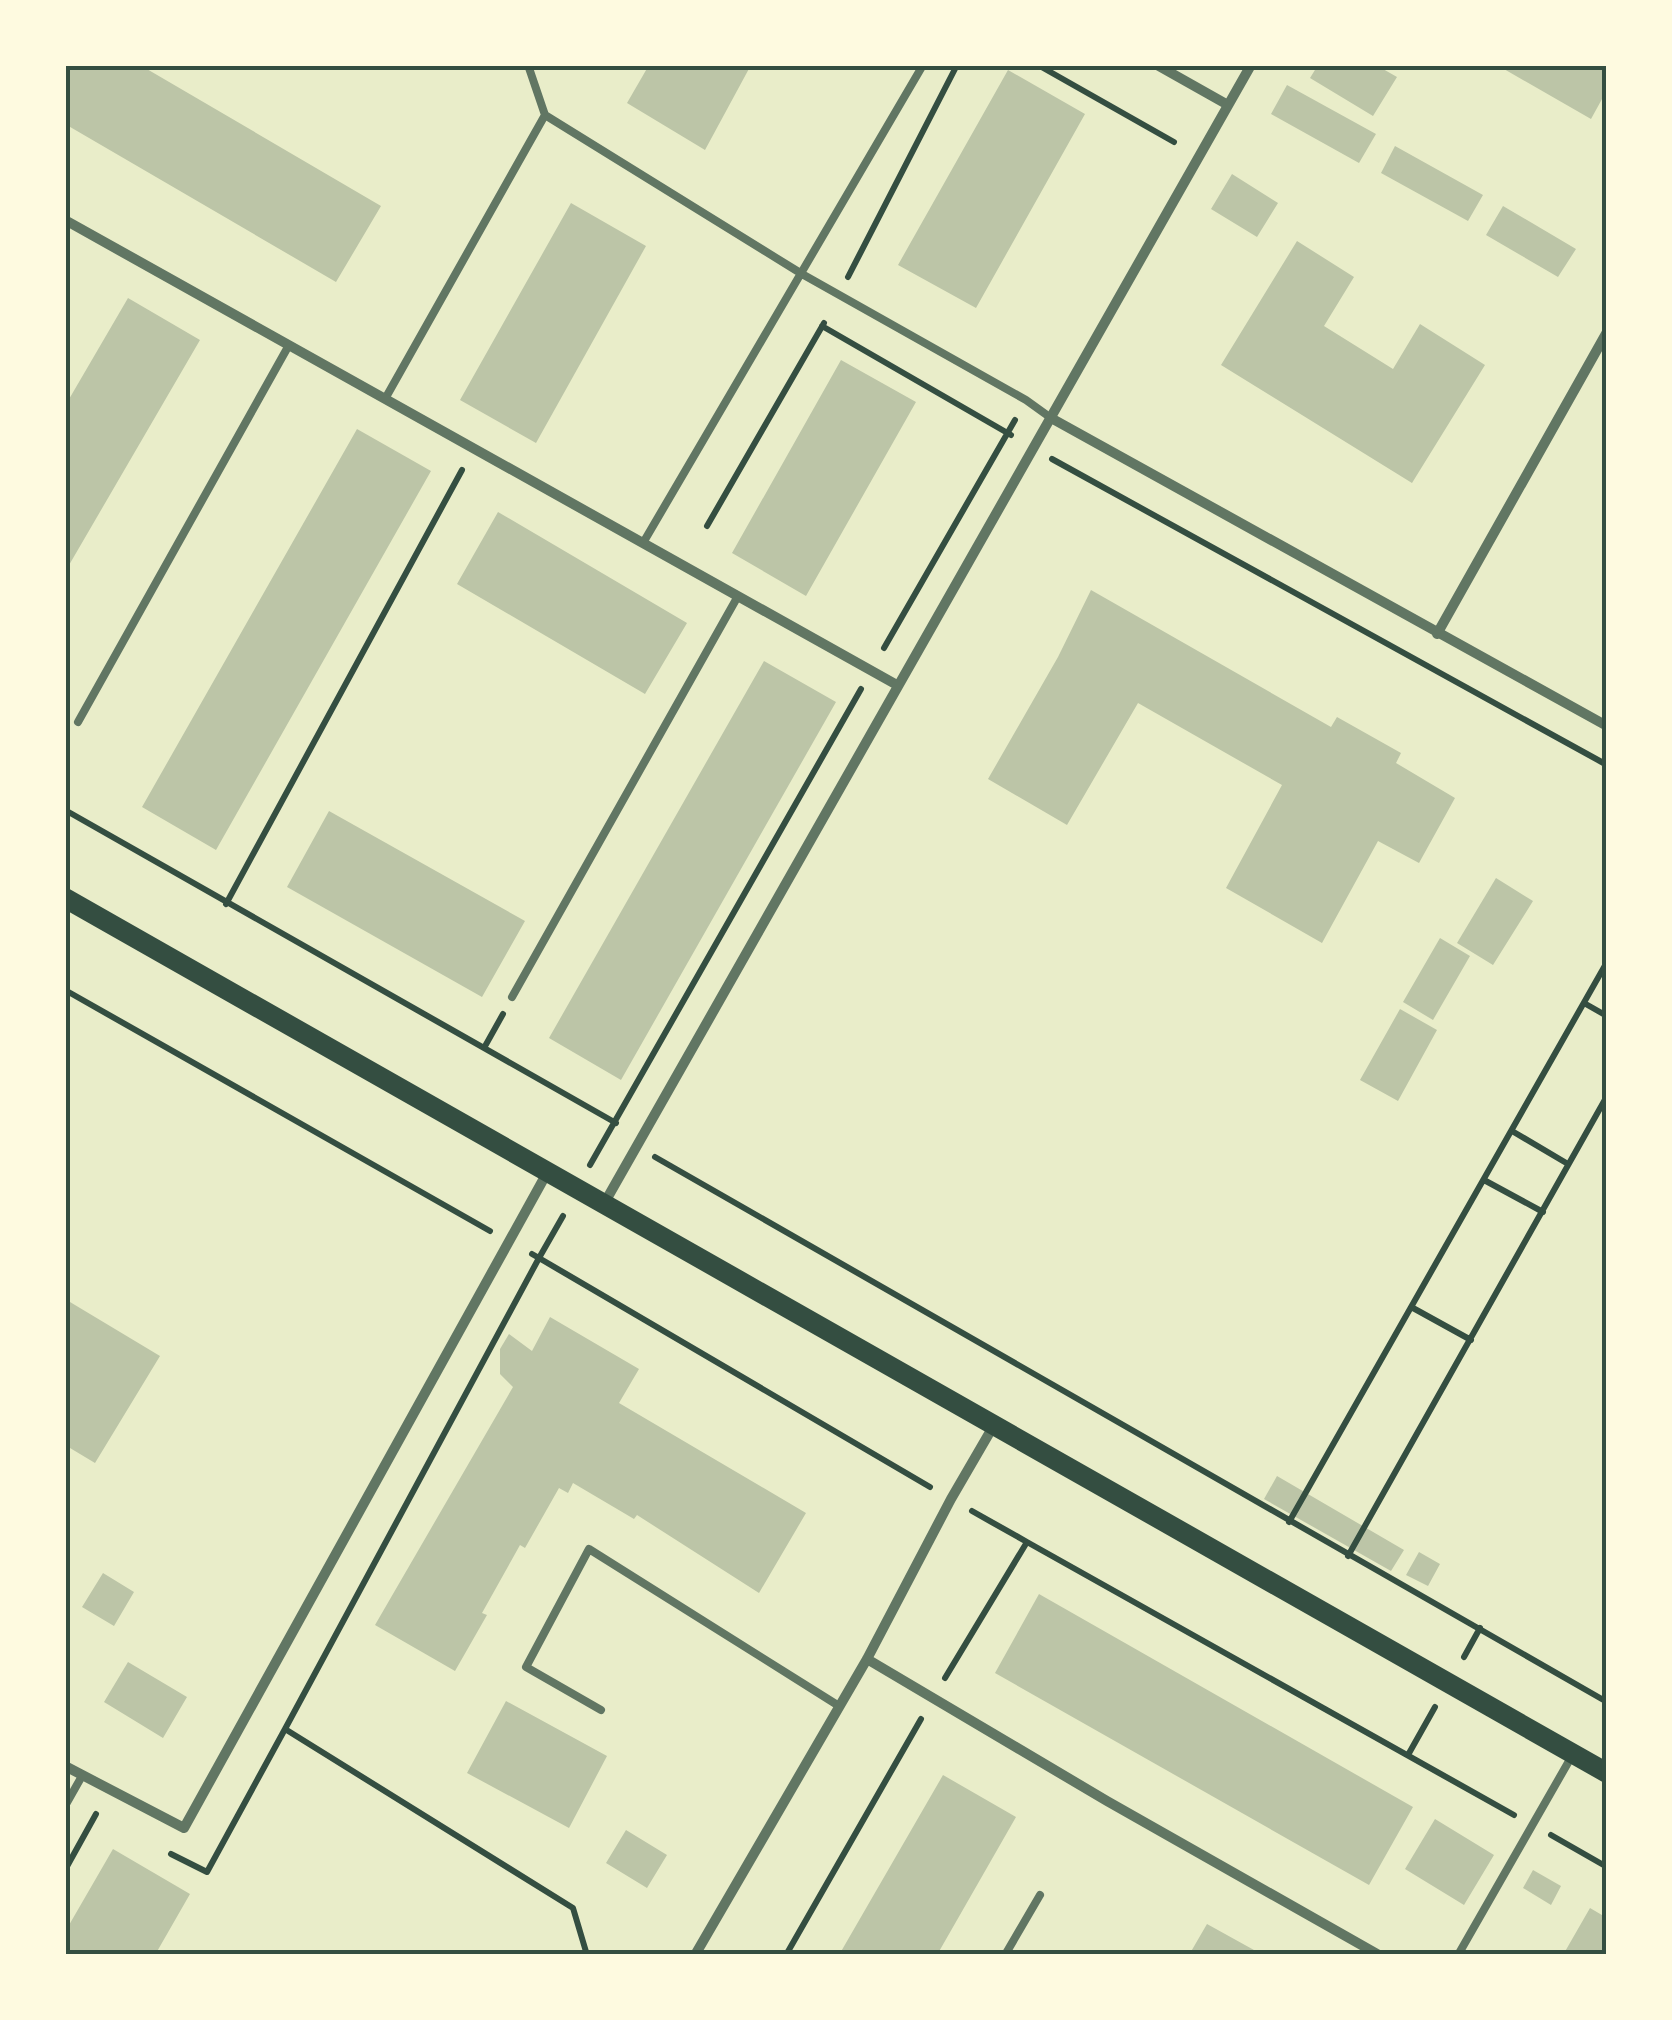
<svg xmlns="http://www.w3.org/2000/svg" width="1672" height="2020" viewBox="0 0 1672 2020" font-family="'Source Sans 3',sans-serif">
  <rect width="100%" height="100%" fill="#e9edc9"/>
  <path fill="#bcc5a7" d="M65 65H140L381 206 336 282 65 124Z
    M649 65H751L705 150 627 103Z
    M1318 65H1376L1397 77 1373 116 1310 78Z
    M1497 65H1607V90L1591 119Z
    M1008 70 1085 114 976 308 898 265Z
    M1287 85 1376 134 1359 163 1271 114Z
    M1395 146 1483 195 1468 221 1381 173Z
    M1232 174 1278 203 1257 237 1211 209Z
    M571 203 646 246 536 443 460 400Z
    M1503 206 1576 249 1558 277 1486 235Z
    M1297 241 1354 277 1324 326 1393 369 1420 324 1485 365 1412 483 1221 365Z
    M128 298 200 340 65 572V406Z
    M841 360 916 402 806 596 732 553Z
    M357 429 431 471 216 850 142 807Z
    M498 512 687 623 645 694 457 584Z
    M1091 590 1331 727 1337 717 1401 753 1396 763 1455 798 1419 863 1378 841 1322 943 1226 888 1282 785 1138 703 1067 825 988 779 1058 657Z
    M764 661 836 702 621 1080 549 1038Z
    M329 811 525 921 482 997 287 887Z
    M1496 878 1533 901 1493 965 1457 943Z
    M1440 938 1470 956 1433 1020 1403 1002Z
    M1400 1009 1437 1030 1398 1101 1360 1080Z
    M65 1299 160 1356 95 1463 65 1445Z
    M550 1317 639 1369 619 1403 806 1513 759 1593 637 1515 634 1519 573 1483 568 1493 559 1488 525 1548 520 1545 482 1613 487 1615 455 1671 375 1625 513 1387 500 1374V1349L509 1334 532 1351Z
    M1277 1476 1404 1550 1391 1571 1264 1499Z
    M1419 1552 1440 1564 1428 1586 1406 1575Z
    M103 1573 134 1592 114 1626 82 1607Z
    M1039 1594 1413 1807 1369 1885 995 1673Z
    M128 1662 187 1697 163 1738 104 1702Z
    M506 1701 607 1756 569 1828 467 1773Z
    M943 1775 1016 1817 937 1955H839Z
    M1435 1819 1494 1855 1464 1905 1405 1869Z
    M626 1830 667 1855 647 1888 606 1863Z
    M113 1849 190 1894 155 1955H65V1932Z
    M1533 1870 1561 1886 1551 1905 1523 1888Z
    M1590 1908 1607 1918V1955H1563Z
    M1207 1924 1263 1955H1189Z"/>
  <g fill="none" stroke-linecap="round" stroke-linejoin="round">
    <path stroke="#344e41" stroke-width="6" d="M1038 65 1174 142
      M848 277 957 65
      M822 326 1011 435
      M1052 459 1607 765
      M707 526 824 323
      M884 648 1015 420
      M65 810 616 1123
      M226 904 462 470
      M65 990 490 1231
      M1584 1003 1607 1016
      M484 1048 503 1014
      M1512 1131 1568 1164
      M655 1157 1607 1702
      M590 1165 861 689
      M1484 1180 1543 1212
      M532 1254 539 1258 563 1216
      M1413 1308 1471 1340
      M972 1511 1027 1542
      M1289 1522 1607 962
      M1348 1556 1607 1096
      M1464 1657 1480 1628
      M945 1678 1027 1542 1514 1815
      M1408 1755 1435 1707
      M1551 1835 1607 1867
      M171 1854 207 1872 285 1729
      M65 1870 96 1814
      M587 1955 573 1908 285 1729 539 1258 930 1487
      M786 1955 921 1719"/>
    <path stroke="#617663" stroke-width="8" d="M528 65 545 115 802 274 1026 400 1051 418
      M385 399 545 115
      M643 543 923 65
      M78 722 289 345
      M512 997 738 596
      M601 1710 526 1667 589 1549 839 1706
      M65 1806 82 1776
      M1005 1955 1040 1895
      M1458 1955 1573 1754"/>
    <path stroke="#617663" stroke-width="10" d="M1157 65 1228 105
      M65 220 897 685
      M1051 418 1607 726
      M1437 634 1607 332
      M605 1202 1251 65
      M867 1659 1107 1801 1379 1955
      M65 1766 184 1828 548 1171
      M695 1955 867 1659 951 1499 994 1425"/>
    <path stroke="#344e41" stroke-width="20" d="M65 898 1607 1773"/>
  </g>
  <rect width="1672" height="2020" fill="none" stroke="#fefae0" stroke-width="135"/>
  <rect x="68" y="68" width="1536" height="1884" fill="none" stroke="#344e41" stroke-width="4"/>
</svg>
